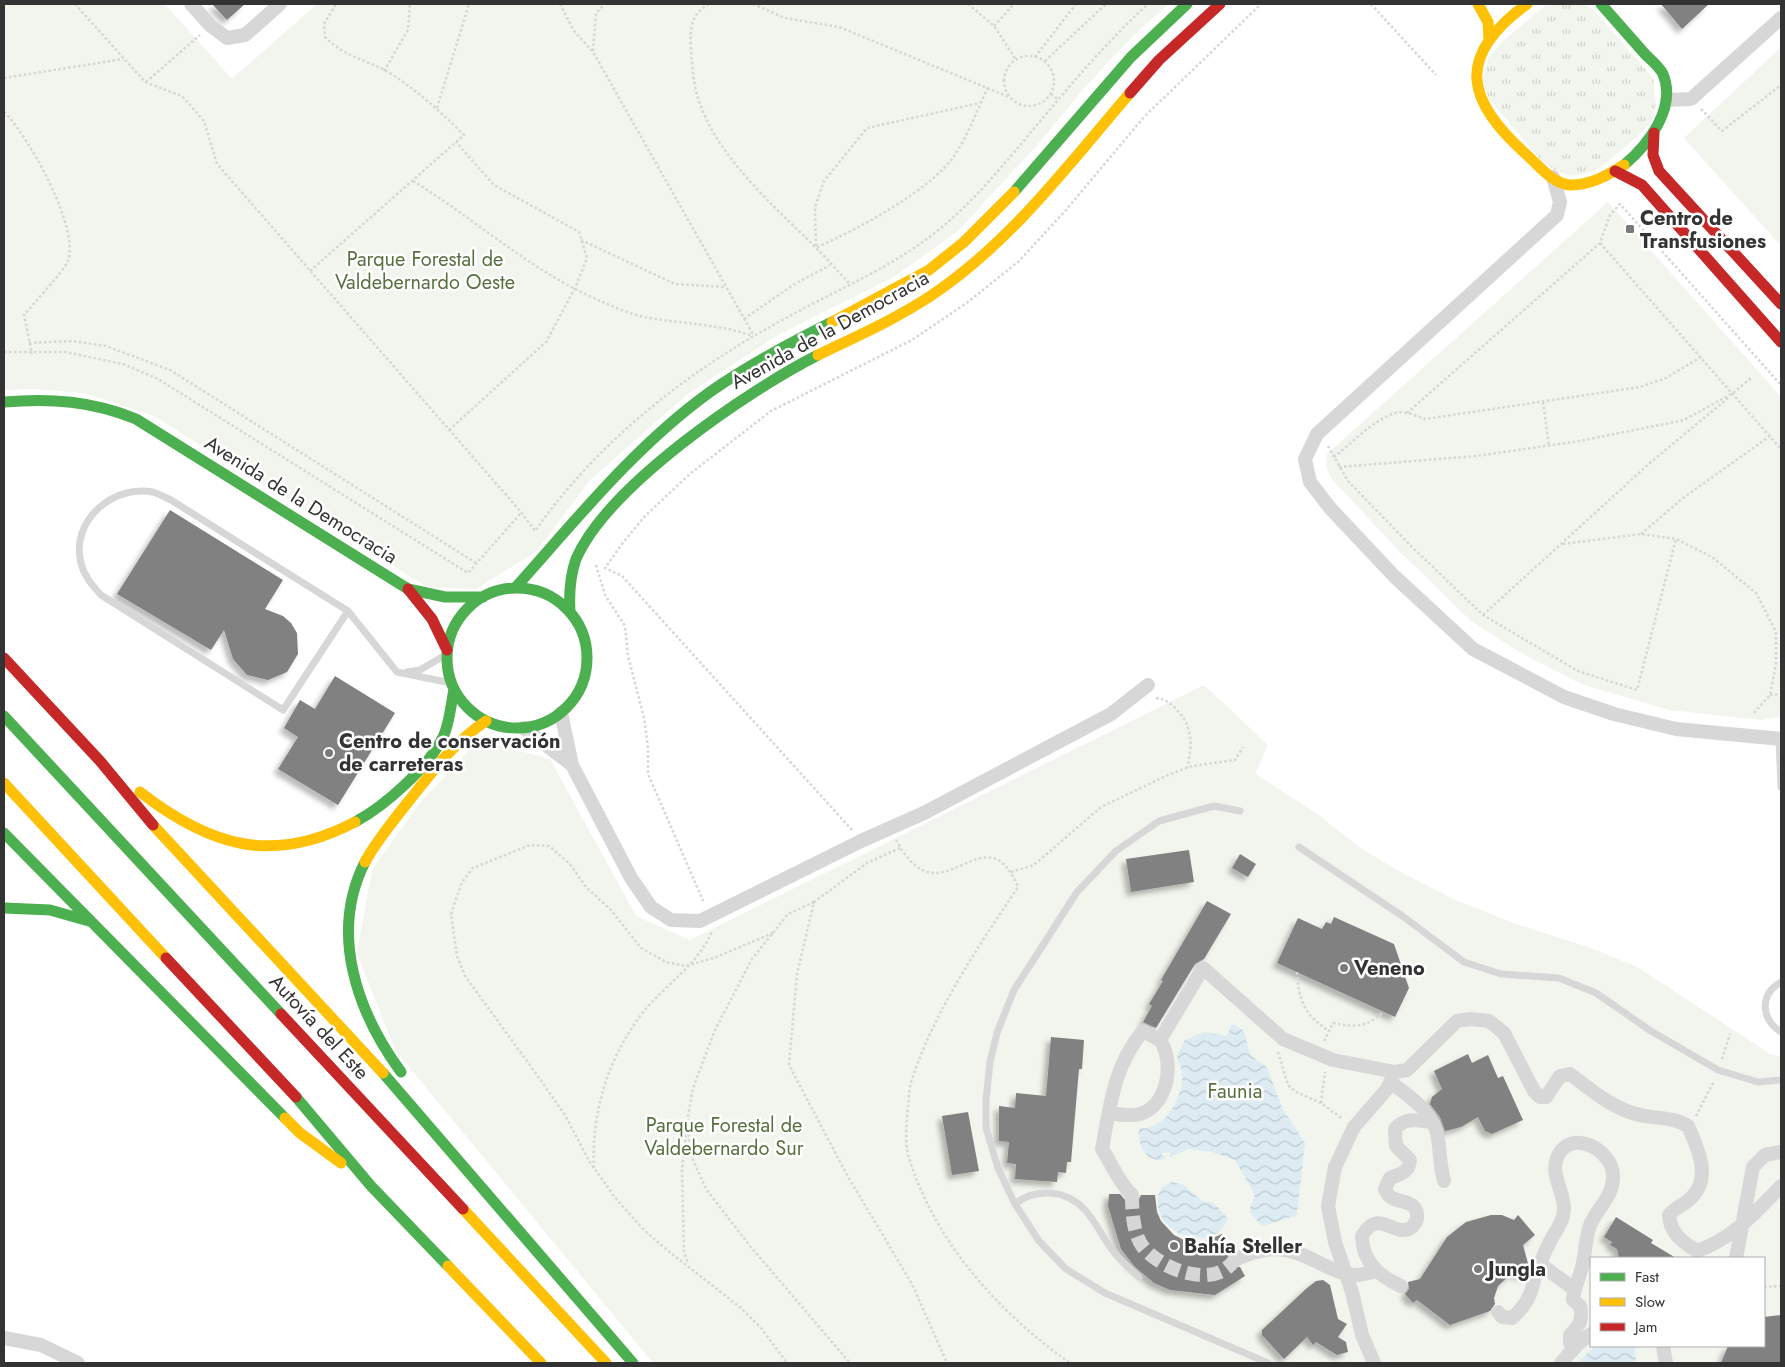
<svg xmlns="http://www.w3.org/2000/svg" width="1785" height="1367" viewBox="0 0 1785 1367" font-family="Jost,sans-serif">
  <defs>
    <pattern id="grass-tufts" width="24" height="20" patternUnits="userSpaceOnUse" patternTransform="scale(1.25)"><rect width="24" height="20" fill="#f1f5ed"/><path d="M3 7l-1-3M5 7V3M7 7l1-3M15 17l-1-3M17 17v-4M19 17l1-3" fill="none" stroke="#cfd2cc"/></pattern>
    <pattern id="water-waves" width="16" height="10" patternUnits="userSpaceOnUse" patternTransform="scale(1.25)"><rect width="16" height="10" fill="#ddebf3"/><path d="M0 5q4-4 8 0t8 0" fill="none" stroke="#becad1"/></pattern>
    <filter id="shadow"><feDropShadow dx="-4.5" dy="4.5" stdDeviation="2.5" flood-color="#0004"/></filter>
  </defs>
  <rect width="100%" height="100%" fill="#fff"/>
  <path fill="url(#grass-tufts)" d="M1547 4H1583L1594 10 1653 78 1656 106 1652 121 1642 132 1602 167 1588 173 1571 176 1556 171 1540 159 1489 99 1483 81 1488 58 1504 40Z"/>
  <path fill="#f1f5ed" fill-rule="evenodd" d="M4 4H165L232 79 317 4H1169L1136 33 1086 86 1039 143 958 231 892 278 780 334 689 393 590 480 536 552 476 589 427 587 154 416 84 393 33 389 4 390Z
    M1781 47V246L1684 138Z
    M1608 202 1781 397V717L1761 720 1669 710 1581 684 1523 654 1471 621 1398 550 1330 477 1326 465 1327 454Z
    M1204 685 1268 745 1255 774 1316 813 1359 847 1397 870 1451 898 1516 924 1591 948 1637 967 1772 1055 1781 1056V1363H653L395 1050 357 953 372 870 419 804 479 740 550 759 636 916 690 940ZM1591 1258H1764V1346H1591Z"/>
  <path fill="url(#water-waves)" d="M1232 1024 1244 1031 1250 1055 1267 1067 1282 1108 1305 1143 1297 1213 1295 1216 1266 1225H1261L1249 1211 1255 1195 1235 1160 1212 1152 1189 1149 1170 1157V1152L1162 1153 1161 1155 1166 1158C1147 1166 1137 1145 1139 1128 1163 1132 1183 1099 1182 1077 1182 1068 1179 1064 1177 1056L1185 1040 1204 1032 1227 1036Z
    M1172 1182 1184 1185 1202 1201 1212 1203 1219 1208 1228 1219C1210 1261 1140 1227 1162 1187Z
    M1595 1346H1635L1636 1363H1577Z"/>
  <path fill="#818181" filter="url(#shadow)" d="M212 4H245L227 20Z
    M1661 4H1709L1682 29Z
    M170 510 283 580 265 609 283 616 291 623 297 633 298 654 287 672 268 680 247 675 233 659 224 630 211 650 117 594Z
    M335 676 395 713 338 805 278 769 298 737 284 728 300 700 315 709Z
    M1189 850 1194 882 1131 892 1126 859Z
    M1240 854 1256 864 1248 877 1232 868Z
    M1207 901 1231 914 1204 959 1195 964 1156 1028 1143 1022 1152 1006 1149 1004 1163 981 1161 980Z
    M1334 917 1394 944 1409 988 1395 1017 1277 963 1298 918 1322 929 1326 922 1331 924Z
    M1051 1037 1084 1040 1082 1069H1079L1071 1162H1067L1066 1173 1058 1172 1057 1182 1015 1179 1016 1164 1007 1163 1009 1142 999 1141V1106L1015 1108 1016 1093 1046 1096Z
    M1468 1054 1472 1063 1488 1055 1498 1078 1503 1076 1523 1120 1492 1134 1485 1131 1478 1117 1461 1127 1445 1131 1440 1117 1430 1104 1432 1097 1442 1089 1434 1071Z
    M968 1112 979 1171 952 1175 942 1116Z
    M1109 1194H1120L1126 1201 1134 1204 1138 1201 1141 1195H1155L1157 1212 1161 1221 1174 1235 1186 1241 1204 1242 1222 1234 1231 1252 1228 1257V1262L1234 1267H1240L1245 1276 1215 1295 1170 1290 1154 1283 1134 1266 1121 1249 1108 1206Z
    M1491 1215H1502L1514 1220 1518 1215 1535 1235 1523 1245 1529 1267 1526 1276 1512 1273 1498 1286 1494 1298 1495 1304 1490 1311 1450 1325 1417 1300 1413 1303 1405 1294 1409 1289 1408 1282 1420 1279 1447 1237 1466 1222Z
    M1616 1217 1653 1240 1651 1243 1676 1258H1619L1617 1249 1610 1245 1612 1242 1604 1237Z
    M1323 1280 1330 1285 1338 1319 1347 1324 1338 1337 1346 1342 1348 1352 1337 1355 1316 1342 1313 1345 1307 1337 1284 1359 1262 1335V1330L1307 1288 1316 1281Z
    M1781 1315V1363H1721L1728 1346H1764V1317Z"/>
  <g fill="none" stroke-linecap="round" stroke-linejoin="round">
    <path stroke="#d6d6d6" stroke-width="14" stroke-dasharray="14 7" stroke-linecap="butt" d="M1132 1195C1132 1211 1133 1234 1143 1247 1159 1267 1201 1284 1224 1270 1228 1268 1232 1263 1236 1259"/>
    <path stroke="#d6d6d6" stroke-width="2.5" stroke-dasharray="2.5 2.5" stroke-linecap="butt" d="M75 4 145 82 182 96 204 121 217 164 521 512 535 531C599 440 689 370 786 318 838 289 896 266 942 227 970 204 993 177 1016 150 1058 100 1100 48 1148 4
      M560 4 574 31 593 52 754 336
      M709 4C690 15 690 28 691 49 692 65 693 82 698 98 716 156 772 204 814 246 827 258 838 272 851 285
      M753 4 785 18 839 27 1009 97
      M968 4 994 26 1016 60
      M1371 4 1436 75
      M994 26 1014 4
      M593 51 596 13 605 4
      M1004 81a25 25 0 1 1 50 0a25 25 0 1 1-50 0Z
      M1035 57 1076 4
      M1045 61 1106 4
      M384 71 408 30 410 4
      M4 78 123 59
      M146 82 200 35
      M1051 94 1059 100
      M437 108 469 4
      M1701 109 1722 131 1781 85
      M4 112C28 135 80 228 68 261 64 271 32 305 24 315L32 354
      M413 181C475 219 531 271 598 300 614 307 632 315 649 318 685 324 718 324 753 336
      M581 240 675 284 725 287
      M1600 243 1781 449
      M816 246 815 207 824 181 867 128 980 103
      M817 247C855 231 935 188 956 153 969 133 978 108 988 87
      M310 271 464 135C442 113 419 92 393 75 368 59 349 60 325 37L324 24 336 4
      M744 319 793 285 830 265
      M29 343 73 341 106 346 170 370 476 563
      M4 352H65L123 364 158 379 468 573 521 513
      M1543 402 1549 446
      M1407 413 1600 243 1610 215 1620 204 1781 385
      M449 430 546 342 575 288 587 258 579 232 494 185 456 142
      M1328 446 1348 481 1411 546 1483 615 1578 671 1637 690 1676 539
      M1334 457C1352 443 1373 420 1395 413 1405 410 1416 416 1425 419L1640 387 1666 378 1701 357
      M1339 467 1476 456 1580 441 1684 420 1733 393 1751 378
      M1641 534 1683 498 1770 436
      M1563 544 1641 534 1676 539 1712 557 1756 593 1776 632V664L1770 695 1753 714
      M596 565 605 595 625 626 628 656 644 718 648 748V774L704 903
      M1483 615 1651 462 1728 398
      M1770 695 1781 694
      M1156 698C1164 699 1167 701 1173 706 1193 724 1193 743 1187 768
      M852 830 622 576 605 568 622 544 645 516 691 473 771 411 912 340 968 302 1019 261 1066 210 1144 117 1261 4
      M896 840C902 851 913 868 927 872 960 881 992 825 1018 887 978 947 935 1010 912 1079 909 1087 909 1097 908 1105 907 1121 904 1142 909 1158 935 1242 999 1313 1070 1363
      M900 848 867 863 814 902 797 974 789 1065 847 1175 912 1284 947 1363
      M1011 872 1034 865 1101 807 1168 775 1192 766 1235 760 1243 747
      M814 902 788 914 752 959 715 1030 693 1088 688 1116 690 1153 706 1189 750 1246 850 1363
      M773 933 714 958 685 966 666 962 641 948 611 910 586 887 570 864 549 846 530 845 473 868 462 882 451 914 457 956 465 976 537 1075 565 1115 589 1161 617 1200 643 1229 667 1250 741 1308 761 1328 787 1363
      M1297 972C1298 999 1305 1016 1328 1030
      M1324 1041 1333 1023C1354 1027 1367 1028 1383 1012
      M1278 1052 1288 1085 1296 1092 1321 1103 1343 1119
      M1722 1059 1730 1034
      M1321 1103 1325 1072
      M1696 1116 1714 1081
      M687 1125 682 1170 684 1252 688 1263
      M594 1168C591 1111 609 1056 644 1011 667 983 698 965 712 931
      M1764 1287 1781 1286"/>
    <path stroke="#d7d7d7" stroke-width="7" d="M348 611 283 710 101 595C92 585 84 576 81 563 70 521 113 484 153 492 159 494 165 497 171 500L348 611 397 672 451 683
      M407 672 420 670 447 654
      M1779 739 1781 787
      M1240 811 1214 806 1159 821 1116 851 1077 892 1014 990 997 1033 990 1062 986 1100V1128L998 1168 1015 1204 1039 1241 1066 1269 1105 1293 1268 1363
      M1299 847 1401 915 1464 962 1501 974 1559 978 1596 993 1651 1031 1718 1070 1758 1082 1781 1080
      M1781 982C1759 995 1761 1019 1781 1032
      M1015 1204C1036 1187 1067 1190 1085 1210 1097 1223 1103 1239 1114 1252 1121 1261 1130 1269 1139 1277"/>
    <path stroke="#d7d7d7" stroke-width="14" d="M191 4 211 26 227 38 245 35 280 4
      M1667 100 1691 99 1781 18
      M1553 177 1560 202 1557 215 1317 434 1305 459 1310 482 1330 508 1394 576 1473 649 1564 697 1614 714 1676 729 1781 739
      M561 713 572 765 631 878 651 907 671 920 700 921 861 841 924 813 1111 714 1148 685
      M524 728 572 765
      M1390 1082C1408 1095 1435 1113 1438 1138 1440 1153 1440 1165 1444 1181
      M1109 1113C1119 1114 1130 1117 1140 1114 1168 1105 1175 1063 1160 1040
      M1132 1195C1119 1183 1112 1164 1102 1149 1110 1106 1114 1065 1143 1031L1160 1040 1203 968 1283 1039 1333 1060 1395 1072 1407 1070 1457 1021 1470 1019 1489 1021 1504 1033 1534 1091 1540 1097H1546L1560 1076 1570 1074C1590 1089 1612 1108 1636 1114 1653 1119 1672 1116 1688 1126 1698 1148 1712 1178 1691 1198 1684 1205 1676 1207 1669 1215 1670 1233 1682 1242 1697 1251 1732 1239 1755 1213 1781 1186
      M1736 1258 1753 1167 1765 1155 1781 1152
      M1236 1259C1252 1253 1267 1247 1285 1250 1310 1253 1331 1275 1358 1275 1363 1275 1371 1272 1377 1271
      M1540 1264 1574 1289
      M1401 1286C1380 1277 1362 1261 1362 1236 1379 1206 1395 1240 1412 1227 1415 1224 1417 1221 1417 1217 1418 1201 1402 1203 1392 1198 1388 1196 1387 1193 1385 1189L1390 1178C1400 1174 1409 1173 1410 1160L1396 1146 1395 1129C1405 1117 1417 1120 1432 1122
      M1498 1312 1502 1317 1512 1318C1520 1311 1526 1304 1530 1294 1533 1289 1533 1282 1535 1276 1541 1261 1547 1245 1556 1231 1560 1224 1564 1218 1564 1210 1565 1192 1550 1176 1557 1158 1569 1127 1612 1149 1613 1175 1614 1196 1599 1206 1591 1223 1585 1236 1586 1253 1582 1267 1579 1279 1574 1288 1573 1300L1580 1306C1583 1320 1580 1325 1570 1335V1343L1574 1348
      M4 1338 41 1345 78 1363
      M1663 1346 1666 1363
      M1374 1363 1362 1335 1352 1292 1335 1242 1328 1206 1335 1167 1354 1127 1387 1089 1395 1072
      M1561 1363 1578 1344 1591 1334"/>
    <path stroke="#4caf50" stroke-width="11" d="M1601 4C1616 21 1630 37 1645 54 1651 60 1659 66 1663 74 1677 108 1648 145 1624 165
      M1014 192 1131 57 1187 4
      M4 402C51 398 92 401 136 419L408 589 445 597H483
      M515 588C576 520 635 446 710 392 748 365 790 343 832 322
      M447 658a70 70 0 1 1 140 0a70 70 0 1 1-140 0Z
      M570 612C569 595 570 576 576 559 608 486 747 391 818 355
      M4 716 281 1014
      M355 822C385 806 430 766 444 735 450 720 451 704 454 689
      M4 833 285 1118
      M365 862C329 933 357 1012 401 1072
      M4 908 50 910 89 921
      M383 1073 633 1363
      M296 1097 371 1186 448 1266"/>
    <path stroke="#ffc107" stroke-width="11" d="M1478 4 1488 22 1489 39
      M1527 4C1454 57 1466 101 1528 156 1540 167 1554 185 1571 185 1591 185 1608 175 1624 165
      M832 322 929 270 964 242 1014 192
      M818 355C857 336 896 319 932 295 1012 241 1068 165 1130 93
      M4 783 166 958
      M140 792C211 847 273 865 355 822
      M153 825 383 1073
      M365 862C377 840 393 821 408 802 432 772 454 742 486 721
      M285 1118 300 1133 341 1163
      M463 1209 606 1363
      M448 1266 541 1363"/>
    <path stroke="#c62828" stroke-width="11" d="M1130 93 1159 60 1220 4
      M1654 133 1653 155 1659 171 1781 304
      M1615 171 1642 185 1781 342
      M408 589 432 619 447 650
      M4 658 100 761 153 825
      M166 958 296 1097
      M281 1014 463 1209"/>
  </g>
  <g fill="#7a7a7a" stroke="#fff" stroke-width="2">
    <rect x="1625" y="224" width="10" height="10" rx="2.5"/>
    <circle cx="329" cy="753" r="5"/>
    <circle cx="1344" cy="968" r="5"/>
    <circle cx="1174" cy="1246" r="5"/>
    <circle cx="1478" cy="1269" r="5"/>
  </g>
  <g text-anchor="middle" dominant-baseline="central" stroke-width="5" stroke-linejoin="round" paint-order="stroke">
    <g font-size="20" font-weight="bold" fill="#333" stroke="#fff" text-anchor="start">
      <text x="1640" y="218">Centro de<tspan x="1640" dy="23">Transfusiones</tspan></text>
      <text x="339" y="741">Centro de conservación<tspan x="339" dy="23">de carreteras</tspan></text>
      <text x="1354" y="968">Veneno</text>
      <text x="1184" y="1246">Bahía Steller</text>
      <text x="1488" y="1269">Jungla</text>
    </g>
    <g font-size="20" fill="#56703f" stroke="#fff">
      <text x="425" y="259">Parque Forestal de<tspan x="425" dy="23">Valdebernardo Oeste</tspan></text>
      <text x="1235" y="1091">Faunia</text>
      <text x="724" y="1125">Parque Forestal de<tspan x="724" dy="23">Valdebernardo Sur</tspan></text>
    </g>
    <g font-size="20" fill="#333" stroke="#fff">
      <text transform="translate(830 330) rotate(-29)">Avenida de la Democracia</text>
      <text transform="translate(301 500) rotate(32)">Avenida de la Democracia</text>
      <text transform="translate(319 1027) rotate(47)">Autovía del Este</text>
    </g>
  </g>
  <rect width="1785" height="1367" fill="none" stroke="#333333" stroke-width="10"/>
  <rect x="1590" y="1257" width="175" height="90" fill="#ffffff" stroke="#adadad"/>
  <rect x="1600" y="1273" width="25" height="8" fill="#4caf50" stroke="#adadad"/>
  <text x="1635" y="1282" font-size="15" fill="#333333">Fast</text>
  <rect x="1600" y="1298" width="25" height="8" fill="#ffc107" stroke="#adadad"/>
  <text x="1635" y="1307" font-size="15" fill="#333333">Slow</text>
  <rect x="1600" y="1323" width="25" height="8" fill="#c62828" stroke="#adadad"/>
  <text x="1635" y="1332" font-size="15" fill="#333333">Jam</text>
</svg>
